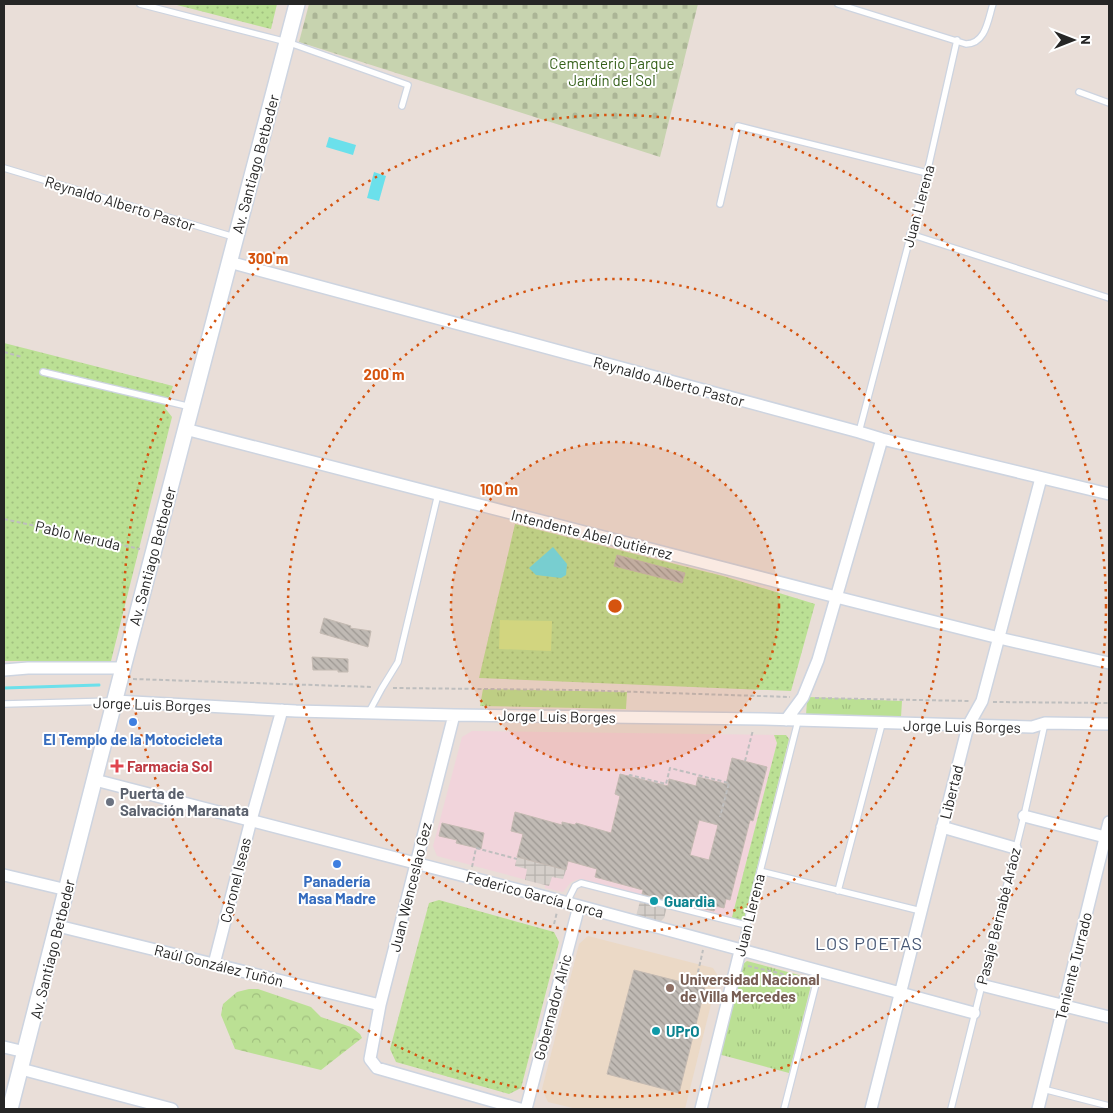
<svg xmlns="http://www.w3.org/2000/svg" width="1113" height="1113" viewBox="0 0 1113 1113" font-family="Barlow,sans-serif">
  <defs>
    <pattern id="grass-dots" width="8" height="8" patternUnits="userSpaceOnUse" patternTransform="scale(1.25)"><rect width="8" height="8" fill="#bbe094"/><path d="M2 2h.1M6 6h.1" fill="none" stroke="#a1c07f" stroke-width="1.8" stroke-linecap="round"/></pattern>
    <pattern id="forest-crowns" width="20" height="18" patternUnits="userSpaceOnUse" patternTransform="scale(1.25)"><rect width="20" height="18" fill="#bbe094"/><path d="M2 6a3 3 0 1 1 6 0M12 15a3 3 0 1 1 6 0" fill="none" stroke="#a1c07f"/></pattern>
    <pattern id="cemetery-stones" width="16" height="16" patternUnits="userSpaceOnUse" patternTransform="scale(1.25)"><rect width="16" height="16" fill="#c7d3af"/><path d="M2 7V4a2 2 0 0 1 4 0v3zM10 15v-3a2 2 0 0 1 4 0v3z" fill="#abb596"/></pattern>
    <pattern id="park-tufts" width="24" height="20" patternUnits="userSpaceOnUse" patternTransform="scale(1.25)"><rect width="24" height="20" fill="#bbe094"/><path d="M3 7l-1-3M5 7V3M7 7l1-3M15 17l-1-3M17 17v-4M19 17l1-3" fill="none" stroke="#a1c07f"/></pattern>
    <pattern id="plaza-grid" width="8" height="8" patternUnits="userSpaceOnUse" patternTransform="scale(1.25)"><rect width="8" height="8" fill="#d5cfca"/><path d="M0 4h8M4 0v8" fill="none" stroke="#b7b2ad"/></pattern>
    <pattern id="building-back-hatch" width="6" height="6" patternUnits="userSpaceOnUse" patternTransform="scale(1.25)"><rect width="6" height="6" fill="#c0bab4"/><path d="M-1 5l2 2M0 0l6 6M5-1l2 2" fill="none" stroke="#9c9792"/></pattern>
  </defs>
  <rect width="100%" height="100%" fill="#e9ded8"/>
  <path fill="#ebd9c6" d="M588 936 713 968 718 976 685 1109H577L548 1102 542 1089 579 944Z"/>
  <path fill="#f1d4db" d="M472 731 774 735 777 743 732 918 579 879 571 882 563 892 545 888V885L437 856 433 846 462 737Z"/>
  <path fill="url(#grass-dots)" d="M173 4H277L271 29Z
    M4 343 173 386 165 408 172 417 111 661H4Z
    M515 524 723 576 815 604 791 691 479 678Z
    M774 735H786L789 739 743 924 731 921 777 743Z
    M439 900 554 932 559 942 521 1088 509 1094 396 1062 390 1049 429 903Z"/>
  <path fill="url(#forest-crowns)" d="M249 989H258L311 1007 321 1017 351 1027 360 1034 362 1038 321 1070 235 1049 221 1015 223 1004 237 992Z"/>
  <path fill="url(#cemetery-stones)" d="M309 4H698L660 157 299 42Z"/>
  <path fill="url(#park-tufts)" d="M483 689 627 692 626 709 480 706Z
    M809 697 902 701 901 717 806 715 807 701Z
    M747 961 810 978 812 981 789 1073 718 1054 743 964Z"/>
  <path fill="#d2e78f" d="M500 620 552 621 551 651 499 649Z"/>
  <path fill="url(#plaza-grid)" d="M517 857 566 870 563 879 552 877 549 886 525 880 527 869 515 866Z
    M643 890 670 896 664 918 660 922 636 916Z"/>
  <path fill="#6be0eb" d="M329 137 356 145 353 155 326 147Z
    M374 172 386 176 379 201 367 198Z
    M553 547 567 564 566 575 561 578 536 575 529 568Z"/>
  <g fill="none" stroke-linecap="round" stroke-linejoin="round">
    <path stroke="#6be0eb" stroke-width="3" d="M4 688 99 685"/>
  </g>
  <path fill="url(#building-back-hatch)" stroke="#c4bab2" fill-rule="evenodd" d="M617 555 685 573 682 583 614 566Z
    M324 618 351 626 350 628 371 631 368 647 320 633Z
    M312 657 348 659V672H338V670H313Z
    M732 758 767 767 753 821 750 820 730 900 726 899 724 908 716 906 714 911 642 894 643 890 595 877 597 869 568 861 566 870 517 857 523 834 511 831 515 812 562 825V822L575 825 576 823 611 833 620 796 615 794 620 774 668 786 669 779 696 786 698 777 726 784ZM699 820 718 825 709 860 690 855Z
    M442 823 484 833 481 849 456 843 457 840 439 836Z
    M634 970 705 988 679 1093 607 1074Z"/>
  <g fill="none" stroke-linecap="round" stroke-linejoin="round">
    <g stroke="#cdd4e0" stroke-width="8">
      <path id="service" d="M140 4 287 42 408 85 402 106
        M838 4 966 44C986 44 988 19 993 4
        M1079 92 1109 103
        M4 168 234 237
        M720 204 738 126 927 173
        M910 234 1109 298
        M43 372 191 407
        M859 432 927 173 957 40
        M4 704 114 701
        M369 712 382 688 398 662 438 494
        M760 871 921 911
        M838 891 882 724
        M567 902 575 886 581 883 746 925
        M740 951 798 721
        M1043 1089 1109 1106
        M784 1109 819 972
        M951 1109 1024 816 1045 723"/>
    </g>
    <g stroke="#cdd4e0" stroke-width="14">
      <path id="minor" d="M229 262 859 432 882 439 1109 494
        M185 429 848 600 999 638 1109 663
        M4 670 28 668H123
        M115 701 296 711 454 715 763 719 1032 727 1045 723 1109 724
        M454 715 380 1005 370 1059 377 1068 520 1109
        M786 720 803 697 818 660 882 439
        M95 780 546 897 974 1013
        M1024 816 1109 838
        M942 827 1015 848
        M4 875 67 890
        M58 926 380 1005
        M214 964 251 820 282 710
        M981 985 1109 1017
        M4 1047 25 1052
        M21 1069 172 1109
        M526 1109 579 906
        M701 1109 740 951
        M871 1109 968 726 982 701 1041 478
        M1038 1109 1109 822"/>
    </g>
    <g stroke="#cdd4e0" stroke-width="18">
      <path id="secondary" d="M10 1109 123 668 297 4"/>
    </g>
    <path stroke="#bebebe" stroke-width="2" stroke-dasharray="4 2.5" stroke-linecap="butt" d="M4 352 22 357
      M4 519 140 549
      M133 679 373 687
      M393 688 577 690 790 697
      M815 698 970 701
      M993 702 1109 703
      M745 761 753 730
      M629 776 630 775 666 784 670 768 729 783 720 817
      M472 867 476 848 517 859
      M554 924 557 912
      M748 966 800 978
      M695 985 703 950"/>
    <use href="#service" stroke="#fff" stroke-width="5.5"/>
    <use href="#minor" stroke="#fff" stroke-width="11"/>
    <use href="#secondary" stroke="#fff" stroke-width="15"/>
  </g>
  <circle cx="615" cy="606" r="164" fill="#d5540f" fill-opacity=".12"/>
  <g fill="none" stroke="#d5540f" stroke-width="2.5" stroke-dasharray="2.5 5">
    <circle cx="615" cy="606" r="164"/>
    <circle cx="615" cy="606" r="327"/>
    <circle cx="615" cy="606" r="491"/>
  </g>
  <g fill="#3f7fe0" stroke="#fff" stroke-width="2">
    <circle cx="133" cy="722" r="5"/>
    <circle cx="337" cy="864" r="5"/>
  </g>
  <path fill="#e0444e" stroke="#fff" stroke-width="2" d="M114.5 758.5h5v5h5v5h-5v5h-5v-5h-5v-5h5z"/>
  <circle fill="#6b7280" stroke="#fff" stroke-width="2" cx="110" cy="802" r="5"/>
  <g fill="#0f9aa8" stroke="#fff" stroke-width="2">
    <circle cx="654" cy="901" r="5"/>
    <circle cx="656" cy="1031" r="5"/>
  </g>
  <circle fill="#8d6e63" stroke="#fff" stroke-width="2" cx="670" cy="988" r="5"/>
  <g text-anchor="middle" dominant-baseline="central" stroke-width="4" stroke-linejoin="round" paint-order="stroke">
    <g font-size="15" fill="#35601a" stroke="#fff">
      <text x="612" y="63">Cementerio Parque<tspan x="612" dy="17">Jardín del Sol</tspan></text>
    </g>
    <g font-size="15" fill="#262626" stroke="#fff">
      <text transform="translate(255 164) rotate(-75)">Av. Santiago Betbeder</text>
      <text transform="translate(120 203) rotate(17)">Reynaldo Alberto Pastor</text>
      <text transform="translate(918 206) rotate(-75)">Juan Llerena</text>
      <text transform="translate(669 381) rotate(15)">Reynaldo Alberto Pastor</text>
      <text transform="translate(592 534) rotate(14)">Intendente Abel Gutiérrez</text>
      <text transform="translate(78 535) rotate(13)">Pablo Neruda</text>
      <text transform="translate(152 556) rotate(-75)">Av. Santiago Betbeder</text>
      <text transform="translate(152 704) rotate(2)">Jorge Luis Borges</text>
      <text transform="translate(557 716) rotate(1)">Jorge Luis Borges</text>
      <text transform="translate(962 726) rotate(1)">Jorge Luis Borges</text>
      <text transform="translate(951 792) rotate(-76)">Libertad</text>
      <text transform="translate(235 880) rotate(-76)">Coronel Iseas</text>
      <text transform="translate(410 887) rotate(-76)">Juan Wenceslao Gez</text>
      <text transform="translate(535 894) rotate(15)">Federico García Lorca</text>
      <text transform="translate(749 915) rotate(-76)">Juan Llerena</text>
      <text transform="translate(998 916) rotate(-76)">Pasaje Bernabé Aráoz</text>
      <text transform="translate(52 949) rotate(-76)">Av. Santiago Betbeder</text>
      <text transform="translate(219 965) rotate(14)">Raúl González Tuñón</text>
      <text transform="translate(1073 966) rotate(-76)">Teniente Turrado</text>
      <text transform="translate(552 1007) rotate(-75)">Gobernador Alric</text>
    </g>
    <g font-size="15" font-weight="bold" fill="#366cbe" stroke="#fff">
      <text x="133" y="739">El Templo de la Motocicleta</text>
      <text x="337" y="881">Panadería<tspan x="337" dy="17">Masa Madre</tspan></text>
    </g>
    <g font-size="15" font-weight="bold" fill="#be3a42" stroke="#fff" text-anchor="start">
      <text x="127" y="766">Farmacia Sol</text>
    </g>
    <g font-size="15" font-weight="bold" fill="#5b616d" stroke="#fff" text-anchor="start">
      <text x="120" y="793">Puerta de<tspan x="120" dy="17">Salvación Maranata</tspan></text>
    </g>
    <g font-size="15" font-weight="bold" fill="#0d838f" stroke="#fff" text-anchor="start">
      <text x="664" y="901">Guardia</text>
      <text x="666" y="1031">UPrO</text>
    </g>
    <g font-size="15" font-weight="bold" fill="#785e54" stroke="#fff" text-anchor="start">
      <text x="680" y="979">Universidad Nacional<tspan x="680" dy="17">de Villa Mercedes</tspan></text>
    </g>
    <g font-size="18" letter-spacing="1" fill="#485875" stroke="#fff">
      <text x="869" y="943">LOS POETAS</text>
    </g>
  </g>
  <circle cx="615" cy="606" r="8" fill="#d5540f" stroke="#fff" stroke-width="2.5"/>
  <g font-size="15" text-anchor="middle" font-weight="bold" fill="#d5540f" stroke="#fff" stroke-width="4" stroke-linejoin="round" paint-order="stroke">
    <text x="268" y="264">300 m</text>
    <text x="384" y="380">200 m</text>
    <text x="499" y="495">100 m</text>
  </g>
  <rect width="1113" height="1113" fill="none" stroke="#262626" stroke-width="10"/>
  <g transform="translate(1073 40) rotate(90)" stroke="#ffffff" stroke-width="4" paint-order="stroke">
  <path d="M0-4L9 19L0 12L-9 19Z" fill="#262626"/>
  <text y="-8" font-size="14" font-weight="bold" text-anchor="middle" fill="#262626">N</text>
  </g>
</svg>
